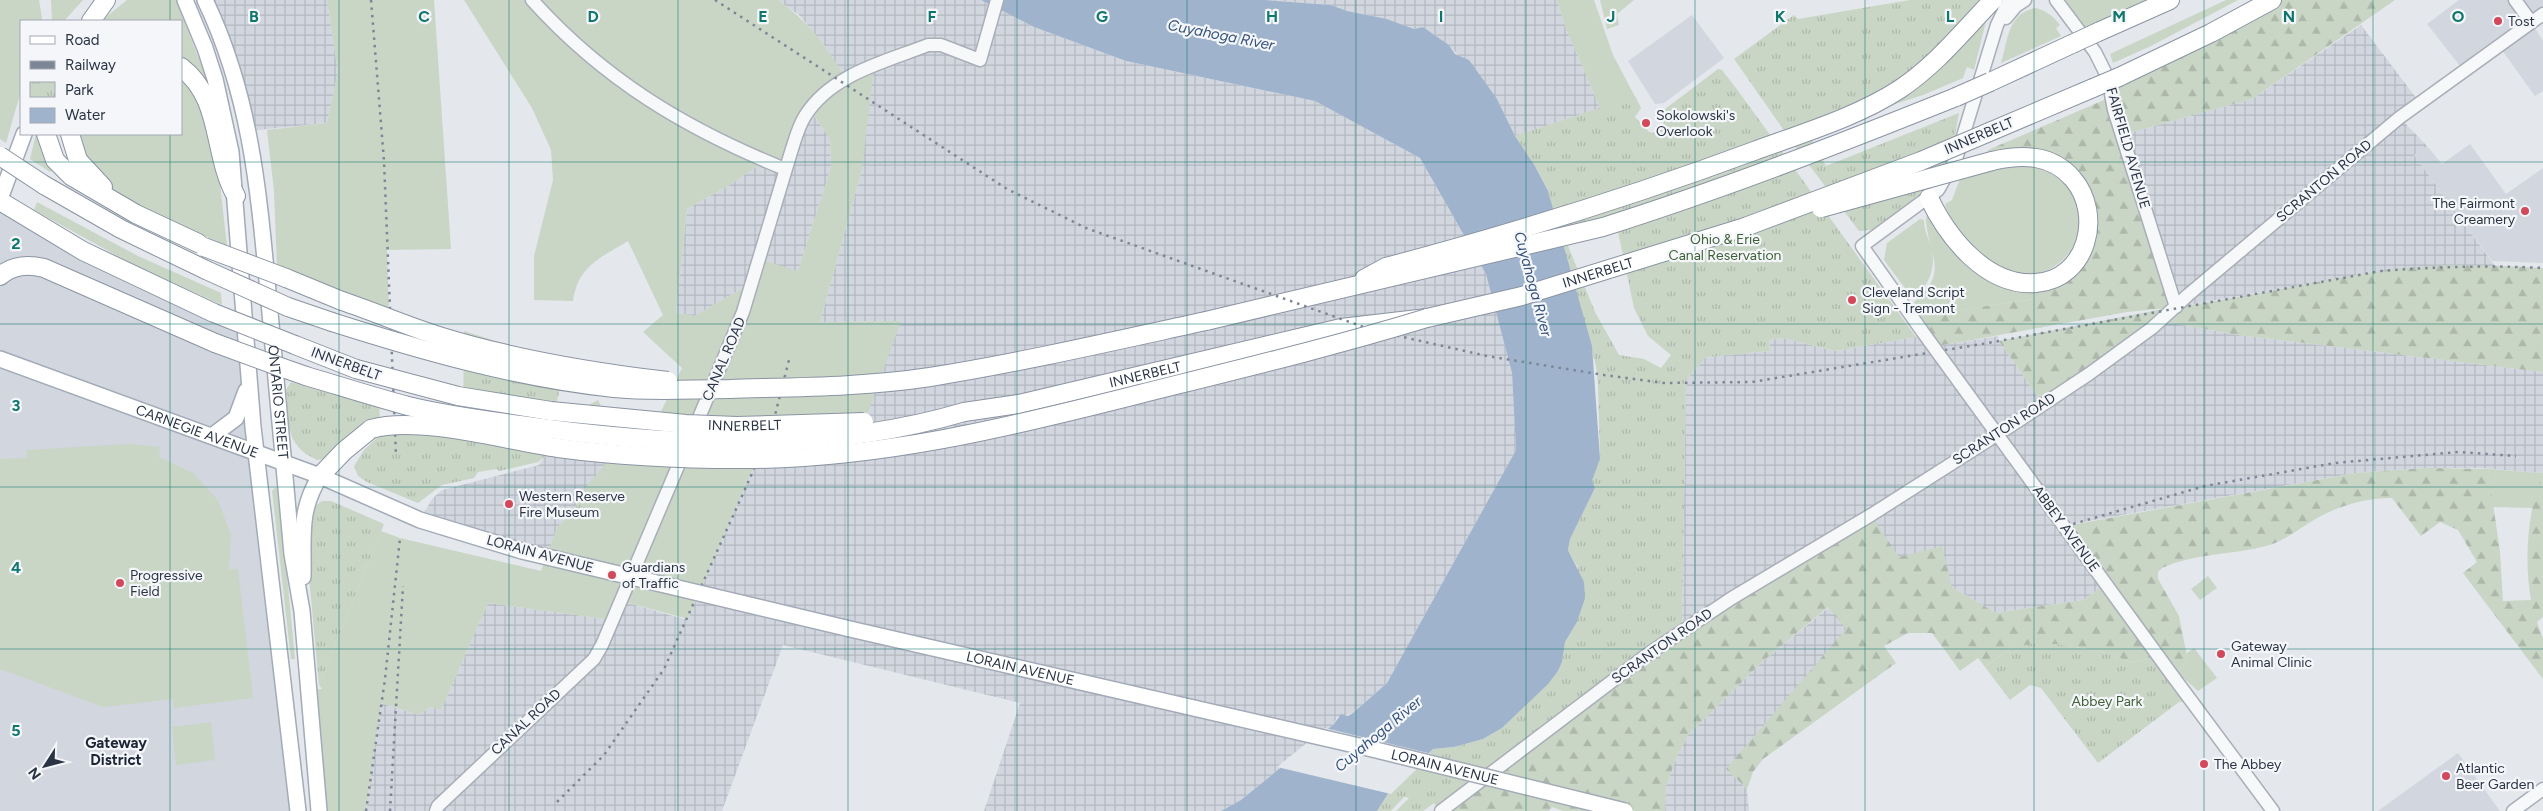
<svg xmlns="http://www.w3.org/2000/svg" width="2543" height="811" viewBox="0 0 2543 811" font-family="Figtree,sans-serif">
  <defs>
    <pattern id="industrial-grid" width="8" height="8" patternUnits="userSpaceOnUse" patternTransform="scale(1.25)"><rect width="8" height="8" fill="#d2d6de"/><path d="M0 4h8M4 0v8" fill="none" stroke="#b4b8c0"/></pattern>
    <pattern id="forest-firs" width="22" height="20" patternUnits="userSpaceOnUse" patternTransform="scale(1.25)"><rect width="22" height="20" fill="#c9d6c5"/><path d="M5 1l3.5 6h-7zM16 11l3.5 6h-7z" fill="#adb8ab"/></pattern>
    <pattern id="park-tufts" width="24" height="20" patternUnits="userSpaceOnUse" patternTransform="scale(1.25)"><rect width="24" height="20" fill="#c9d6c5"/><path d="M3 7l-1-3M5 7V3M7 7l1-3M15 17l-1-3M17 17v-4M19 17l1-3" fill="none" stroke="#adb8ab"/></pattern>
  </defs>
  <rect width="100%" height="100%" fill="#e4e7ec"/>
  <path fill="#d2d6de" d="M2459 0H2543V14L2531 22 2543 41V91L2535 96 2499 46 2464 71 2427 24Z
    M1692 15 1724 58 1664 103 1655 104 1628 61Z
    M2470 144 2506 194 2543 168V263L2492 261 2414 155 2427 146 2442 164Z
    M0 201 243 325 298 811H0Z
    M2458 753 2500 811H2378L2411 787Z"/>
  <path fill="url(#industrial-grid)" d="M205 0H327L338 72 327 123 249 131Z
    M778 0H981L1034 27 1126 61 1315 101 1420 158 1486 274 1512 373 1516 450 1387 683 1353 713 1337 717 1334 724 1241 800 1221 811H984L1020 703 783 645 722 811H366L381 703 419 715 430 707 441 710 488 603 613 620 621 601 687 620 683 619H688L757 459 901 321 820 322 862 169 844 77 825 46 799 15Z
    M1265 0H1557L1565 26 1600 108 1515 136 1497 99 1449 45 1423 27 1414 29 1387 19 1347 11 1331 5Z
    M2361 25 2420 103 2400 118 2427 146 2414 155 2495 266H2445L2381 271 2176 307 2122 135 2252 99Z
    M809 109 830 139 831 167 798 271 752 283 694 316 676 313 687 209 731 184 765 161Z
    M2162 321 2238 335 2543 372V473L2479 468H2427L2355 473 2067 525 2106 584 2083 600 1996 613 1952 587 1726 769 1747 789 1749 811H1665L1666 786 1678 754 1688 735 1761 663 1829 607 1945 561 1942 546 1682 631 1686 380 1706 357 1770 351 1769 340 1783 338 1835 351 1916 337 1938 346 1998 336 1999 341 2043 404Z
    M550 447 619 454 557 528 547 557 420 520 432 499 442 490 539 465Z"/>
  <path fill="#c9d6c5" fill-rule="evenodd" d="M0 0H39L42 18V21H21V91L6 143 0 139Z
    M51 0H83L64 21H52Z
    M127 0H176L207 80 202 82 181 63V21H101Z
    M327 0H434L451 249 387 250 389 311 277 268 274 191 267 130 327 123 338 72Z
    M464 0H778C806 20 828 46 844 77L874 67 862 169 820 322 901 321 854 451 757 459 688 619 621 601 613 620 488 603 441 710 430 707 419 715 381 703 366 811H319L309 690 322 689 319 685 381 531 400 538 541 571 557 528 619 454 640 455 682 368 643 332 663 315 628 241C600 258 578 266 573 301L534 300V256L553 180 551 150 532 108ZM810 110 830 139 831 167 798 271 759 259 752 283 694 316 676 313 687 209 731 184 765 161 785 169Z
    M1557 0H1594L1613 55 1641 108 1631 113 1624 190 1594 110 1600 108 1565 26Z
    M1600 0H1634L1617 14 1619 25 1607 29Z
    M2056 0H2170L2084 38Z
    M2226 0H2238L2151 46 2113 63 2110 54Z
    M2035 8C2046 10 2053 16 2060 25L2056 28 2061 36 2001 63C2008 41 2007 14 2035 8Z
    M1986 21 1974 70 1967 67 1963 78 1923 95 1883 108Z
    M181 76 199 98 219 175 227 246C195 232 109 197 91 169 85 159 81 145 76 134H181Z
    M36 134H42L54 169 50 172 30 159Z
    M2028 165C2139 191 2052 333 1976 248 1965 236 1949 220 1945 204L1952 200 1960 179 2008 167Z
    M37 202 138 256 221 293 222 305 132 264 34 210Z
    M1935 208 1972 259 2031 283 2034 299 1918 316 1914 302C1952 272 1926 251 1926 217Z
    M1920 219 1924 220C1924 230 1928 237 1931 246 1937 266 1929 286 1913 299L1884 260 1887 243Z
    M129 444 160 447 159 457 193 473 218 500 231 535 229 569H238L253 698 174 708 173 699 103 707 0 669V459L27 458 26 450Z
    M2488 469 2543 473 2534 508 2492 507Z
    M276 487 279 491 295 659H291L272 491Z
    M2208 576 2217 588 2200 600 2191 589Z
    M2194 648 2217 678 2198 691 2177 672 2186 662 2187 653Z
    M211 722 215 760 176 765 172 727Z"/>
  <path fill="url(#forest-firs)" d="M2272 0H2395L2252 99 2122 135 2177 307C2244 297 2311 282 2379 271 2433 263 2489 265 2543 268V372L2238 335 2162 321 2043 404 1999 341 2168 308 2127 312 1938 346 1918 316 2034 299 2031 283 2059 276 2089 229 2061 167 1992 161 1988 150 2111 97 2109 82Z
    M2427 468 2488 469 2500 552 2503 601 2531 600C2524 560 2527 511 2543 473V617L2537 622 2543 639V679L2463 573 2477 562 2458 530 2440 522 2421 536 2392 498C2367 498 2341 505 2319 517 2301 527 2287 540 2266 546 2232 555 2195 553 2162 568L2158 572V579L2179 616 2187 656 2186 662 2177 672 2157 655 2134 663 2099 651 2056 644 2012 647 1985 667 1978 658 1960 671 1932 633H1908L1884 646 1896 663 1763 759 1753 772 1747 789 1726 769 1846 629 1828 607 1761 663 1688 735 1678 754 1666 786 1665 811H1563L1552 807 1549 811H1441L1586 699 1871 515 1899 557 1942 546 1952 587 1996 613 2083 600 2106 584 2066 526 2355 473Z"/>
  <path fill="url(#park-tufts)" fill-rule="evenodd" d="M1910 0H1985L1944 46 1882 92 1806 128 1826 166 1959 113 1952 151 1941 177 1876 229 1859 231 1797 149 1734 59 1794 15 1798 19Z
    M1718 69 1722 70 1736 88 1916 337 1835 351 1783 338 1769 340 1770 351 1706 357 1686 380 1682 631 1439 811 1434 803 1423 811H1396L1409 798 1404 797 1391 811H1377L1388 793 1433 749 1454 747 1483 739 1502 728 1558 671 1562 662 1565 642 1577 622 1578 568 1568 550 1570 539 1595 488 1592 481 1600 459 1598 385 1596 366 1548 191 1537 169 1515 136 1635 96 1641 108 1635 117 1649 132 1655 133 1663 126 1665 109ZM1616 222 1634 308 1648 336 1671 355 1661 368 1644 359 1619 355 1595 312 1564 236Z
    M464 331 502 343 565 358C563 371 562 384 558 397 554 415 541 434 549 453L538 462 499 471 497 469 478 472 474 478 442 485 418 503 367 482 358 476 354 466 364 450 381 434 463 423Z
    M291 382 379 406 380 419 326 459 317 460C284 445 289 422 286 390Z
    M598 400 616 436 627 445 630 460 606 468 583 502 581 519 568 531 581 493 619 447 563 449 577 411Z
    M322 501H331L384 524 319 685 309 577 310 516 312 508Z
    M2033 644H2056L2099 651 2134 663 2157 655 2192 702H2179L2098 763 2041 688 2030 685 2010 700 1985 667 2012 647Z"/>
  <path fill="#9fb4cc" d="M981 0H1265L1331 5 1347 11 1387 19 1414 29 1423 27 1449 45 1455 54 1469 60 1497 99 1515 136 1535 166 1548 191 1592 346 1600 459 1592 481 1595 488 1570 539 1568 550 1584 582 1585 598 1577 622 1565 642 1562 662 1558 671 1548 684 1502 728 1483 739 1454 747 1433 749 1389 792 1377 811H1221L1241 800 1334 724 1341 714 1348 716 1353 713 1387 683 1516 450 1512 373 1486 274 1420 158 1315 101 1126 61 1034 27Z"/>
  <path fill="#e4e7ec" d="M1325 728 1432 754 1391 794 1277 767Z"/>
  <g fill="none" stroke-linecap="round" stroke-linejoin="round">
    <g stroke="#a9aeb7" stroke-width="15">
      <path id="tertiary" d="M532 0C604 80 686 129 785 169
        M2056 0 2095 52 2108 78 2114 110 2176 307
        M2515 0 2531 22
        M2006 18 2016 6 2025 0
        M1922 331 1862 246 1938 190 1956 159 1997 25 2009 0
        M693 432 743 312 791 152C795 140 798 127 805 116 831 74 885 62 928 45H941L980 60 997 0
        M2172 675 2273 811
        M436 811 438 806 594 659 602 645 684 452
        M1441 811 1648 654 1732 598 1871 515 2009 427 2089 374 2152 328 2188 295 2399 118 2543 14
        M2513 811 2543 789"/>
    </g>
    <g stroke="#a3abb8" stroke-width="18">
      <g id="primary">
        <path d="M185 0 205 48 215 79 231 152 253 427 298 811"/>
        <path id="s1" d="M205 0C252 98 259 196 269 302 277 386 285 470 292 554L302 611 319 811"/>
        <path d="M0 199 24 134"/>
        <path id="s2" d="M0 359 320 476 420 520 522 551"/>
        <path d="M212 436 236 418 246 391"/>
        <path d="M303 577C304 537 298 512 320 476"/>
      </g>
    </g>
    <g stroke="#8b94a3" stroke-width="20">
      <g id="motorway">
        <path d="M91 21 106 0"/>
        <path d="M2098 32 2170 0"/>
        <path d="M181 67C223 99 212 154 236 196"/>
        <path d="M2119 77 2211 33 2272 0"/>
        <path d="M1990 82 2072 44"/>
        <path d="M1987 133 2093 88"/>
        <path d="M46 134 55 160 71 176 136 214 198 243"/>
        <path d="M70 134 78 160 103 187"/>
        <path d="M44 185 121 229 206 270"/>
        <path d="M1929 198C1948 238 1987 287 2036 283 2088 279 2103 214 2073 179 2052 154 2022 154 1992 161"/>
        <path d="M0 201 83 251 214 313"/>
        <path d="M0 276C13 265 27 264 44 268L215 343"/>
        <path d="M286 278 342 301"/>
        <path d="M1364 279 1386 267C1510 234 1633 196 1754 151 1803 133 1857 117 1900 89 1937 64 1963 31 1993 0"/>
        <path d="M288 307 332 322"/>
        <path d="M1206 321 1603 227C1723 189 1839 144 1956 97"/>
        <path d="M295 345 356 369"/>
        <path d="M283 368 306 376"/>
        <path id="s3" d="M964 412 1019 404 1341 328 1427 318 1522 296 1745 227"/>
        <path d="M320 476 344 451 371 429"/>
      </g>
    </g>
    <use href="#tertiary" stroke="#f7f8fa" stroke-width="12"/>
    <use href="#primary" stroke="#fff" stroke-width="15"/>
    <use href="#motorway" stroke="#fff" stroke-width="18"/>
    <path stroke="#7d8696" stroke-width="2.5" stroke-dasharray="2.5 5" stroke-linecap="butt" d="M371 0 384 161 396 456
      M715 0 1007 189 1086 228 1372 330 1487 356 1604 375 1664 383 1752 382 1988 343 2381 271C2435 267 2488 265 2543 268
      M2066 526 2205 486 2335 463 2458 452 2516 456
      M557 802 604 755 664 669 750 478 775 415 790 356
      M366 811 385 679 400 538
      M390 811 403 586"/>
    <g stroke="#a9aeb7" stroke-width="15" stroke-linecap="butt">
      <path id="tertiary-bridge" d="M1922 331 2172 675"/>
    </g>
    <g stroke="#a3abb8" stroke-width="18" stroke-linecap="butt">
      <g id="primary-bridge">
        <path id="s4" d="M522 551 850 629 1372 749 1625 811"/>
      </g>
    </g>
    <g stroke="#8b94a3" stroke-width="20" stroke-linecap="butt">
      <g id="motorway-bridge">
        <path d="M2072 44 2098 32"/>
        <path d="M2093 88 2119 77"/>
        <path d="M1956 97 1990 82"/>
        <path d="M0 156 44 185"/>
        <path d="M1821 208 1992 161"/>
        <path d="M1745 227 1921 161 1987 133"/>
        <path d="M204 247 286 278"/>
        <path d="M206 270 288 307"/>
        <path d="M342 301C375 312 407 326 439 336 513 359 591 372 668 381"/>
        <path d="M214 313 295 345"/>
        <path d="M332 322C423 351 518 378 614 388 652 392 691 389 730 389 797 387 864 387 930 377 1023 362 1114 341 1206 321"/>
        <path d="M215 343 283 368"/>
        <path id="s5" d="M356 369 458 396 551 411 686 424 737 426 864 422"/>
        <path d="M306 376C340 386 374 397 408 406 444 415 483 420 520 425 665 446 822 454 964 412"/>
        <path d="M371 429C418 415 508 441 558 448 618 456 680 459 741 459 876 460 1010 427 1140 394 1236 370 1332 347 1427 318"/>
      </g>
    </g>
    <use href="#tertiary-bridge" stroke="#f7f8fa" stroke-width="12"/>
    <use href="#primary-bridge" stroke="#fff" stroke-width="15"/>
    <use href="#motorway-bridge" stroke="#fff" stroke-width="18"/>
  </g>
  <path fill="none" stroke="#0f766e" stroke-width="1" stroke-opacity="0.55" d="M170 0V21M339 0V811M509 0V811M678 0V811M848 0V811M1017 0V811M1187 0V811M1356 0V811M1526 0V811M1695 0V811M1865 0V811M2034 0V811M2204 0V811M2373 0V811M170 134V811M0 162H2543M0 324H2543M0 487H2543M0 649H2543"/>
  <g fill="#d1495b" stroke="#f4f6f9" stroke-width="2">
    <circle cx="2498" cy="21" r="5"/>
    <circle cx="1646" cy="123" r="5"/>
    <circle cx="2525" cy="211" r="5"/>
    <circle cx="1852" cy="300" r="5"/>
    <circle cx="509" cy="504" r="5"/>
    <circle cx="612" cy="575" r="5"/>
    <circle cx="120" cy="583" r="5"/>
    <circle cx="2221" cy="654" r="5"/>
    <circle cx="2204" cy="764" r="5"/>
    <circle cx="2446" cy="776" r="5"/>
  </g>
  <g text-anchor="middle" dominant-baseline="central" stroke-width="4.5" stroke-linejoin="round" paint-order="stroke">
    <g font-size="14" fill="#2b3445" stroke="#f4f6f9" text-anchor="start">
      <text x="2508" y="21">Tost</text>
      <text x="1656" y="115">Sokolowski's<tspan x="1656" dy="16">Overlook</tspan></text>
      <text x="2515" y="203" text-anchor="end">The Fairmont<tspan x="2515" dy="16">Creamery</tspan></text>
      <text x="1862" y="292">Cleveland Script<tspan x="1862" dy="16">Sign - Tremont</tspan></text>
      <text x="519" y="496">Western Reserve<tspan x="519" dy="16">Fire Museum</tspan></text>
      <text x="622" y="567">Guardians<tspan x="622" dy="16">of Traffic</tspan></text>
      <text x="130" y="575">Progressive<tspan x="130" dy="16">Field</tspan></text>
      <text x="2231" y="646">Gateway<tspan x="2231" dy="16">Animal Clinic</tspan></text>
      <text x="2214" y="764">The Abbey</text>
      <text x="2456" y="768">Atlantic<tspan x="2456" dy="16">Beer Garden</tspan></text>
    </g>
    <g font-size="14" fill="#2b3445" stroke="#f4f6f9">
      <text transform="translate(1979 136) rotate(-23)">INNERBELT</text>
      <text transform="translate(2128 148) rotate(74)">FAIRFIELD AVENUE</text>
      <text transform="translate(2324 181) rotate(-40)">SCRANTON ROAD</text>
      <text stroke="none"><textPath href="#s3" startOffset="650">INNERBELT</textPath></text>
      <text transform="translate(724 359) rotate(-67)">CANAL ROAD</text>
      <text transform="translate(346 364) rotate(20)">INNERBELT</text>
      <text stroke="none"><textPath href="#s3" startOffset="185">INNERBELT</textPath></text>
      <text stroke="none"><textPath href="#s1" startOffset="411">ONTARIO STREET</textPath></text>
      <text stroke="none"><textPath href="#s5" startOffset="394">INNERBELT</textPath></text>
      <text transform="translate(2004 429) rotate(-33)">SCRANTON ROAD</text>
      <text stroke="none"><textPath href="#s2" startOffset="210">CARNEGIE AVENUE</textPath></text>
      <text transform="translate(2066 529) rotate(54)">ABBEY AVENUE</text>
      <text transform="translate(540 554) rotate(15)">LORAIN AVENUE</text>
      <text transform="translate(1662 646) rotate(-35)">SCRANTON ROAD</text>
      <text stroke="none"><textPath href="#s4" startOffset="512">LORAIN AVENUE</textPath></text>
      <text transform="translate(526 722) rotate(-43)">CANAL ROAD</text>
      <text stroke="none"><textPath href="#s4" startOffset="948">LORAIN AVENUE</textPath></text>
    </g>
    <g font-size="14" fill="#3f6138" stroke="#f4f6f9">
      <text x="1725" y="239">Ohio &amp; Erie<tspan x="1725" dy="16">Canal Reservation</tspan></text>
      <text x="2107" y="701">Abbey Park</text>
    </g>
    <g font-size="15" font-style="italic" fill="#34527a" stroke="#f4f6f9">
      <text transform="translate(1221 35) rotate(11)">Cuyahoga River</text>
      <text transform="translate(1533 284) rotate(75)">Cuyahoga River</text>
      <text transform="translate(1378 734) rotate(-40)">Cuyahoga River</text>
    </g>
    <g font-size="15" font-weight="bold" fill="#1d2536" stroke="#f4f6f9">
      <text x="116" y="743">Gateway<tspan x="116" dy="17">District</tspan></text>
    </g>
  </g>
  <g font-size="16" text-anchor="middle" font-weight="bold" fill="#0f766e" stroke="#f4f6f9" stroke-width="4.5" stroke-linejoin="round" paint-order="stroke">
    <text x="254" y="22">B</text>
    <text x="424" y="22">C</text>
    <text x="593" y="22">D</text>
    <text x="763" y="22">E</text>
    <text x="932" y="22">F</text>
    <text x="1102" y="22">G</text>
    <text x="1272" y="22">H</text>
    <text x="1441" y="22">I</text>
    <text x="1611" y="22">J</text>
    <text x="1780" y="22">K</text>
    <text x="1950" y="22">L</text>
    <text x="2119" y="22">M</text>
    <text x="2289" y="22">N</text>
    <text x="2458" y="22">O</text>
    <text x="16" y="249">2</text>
    <text x="16" y="411">3</text>
    <text x="16" y="573">4</text>
    <text x="16" y="736">5</text>
  </g>
  <rect x="20" y="20" width="162" height="115" fill="#f4f6f9" stroke="#a4a8b1"/>
  <rect x="30" y="36" width="25" height="8" fill="#ffffff" stroke="#a4a8b1"/>
  <text x="65" y="45" font-size="15" fill="#2b3445">Road</text>
  <rect x="30" y="61" width="25" height="8" fill="#7d8696" stroke="#a4a8b1"/>
  <text x="65" y="70" font-size="15" fill="#2b3445">Railway</text>
  <rect x="30" y="82" width="25" height="15" fill="url(#park-tufts)" stroke="#a4a8b1"/>
  <text x="65" y="95" font-size="15" fill="#2b3445">Park</text>
  <rect x="30" y="108" width="25" height="15" fill="#9fb4cc" stroke="#a4a8b1"/>
  <text x="65" y="120" font-size="15" fill="#2b3445">Water</text>
  <g transform="translate(45 766) rotate(234)" stroke="#f4f6f9" stroke-width="4" paint-order="stroke">
  <path d="M0-4L9 19L0 12L-9 19Z" fill="#2b3445"/>
  <text y="-8" font-size="14" font-weight="bold" text-anchor="middle" fill="#2b3445">N</text>
  </g>
</svg>
